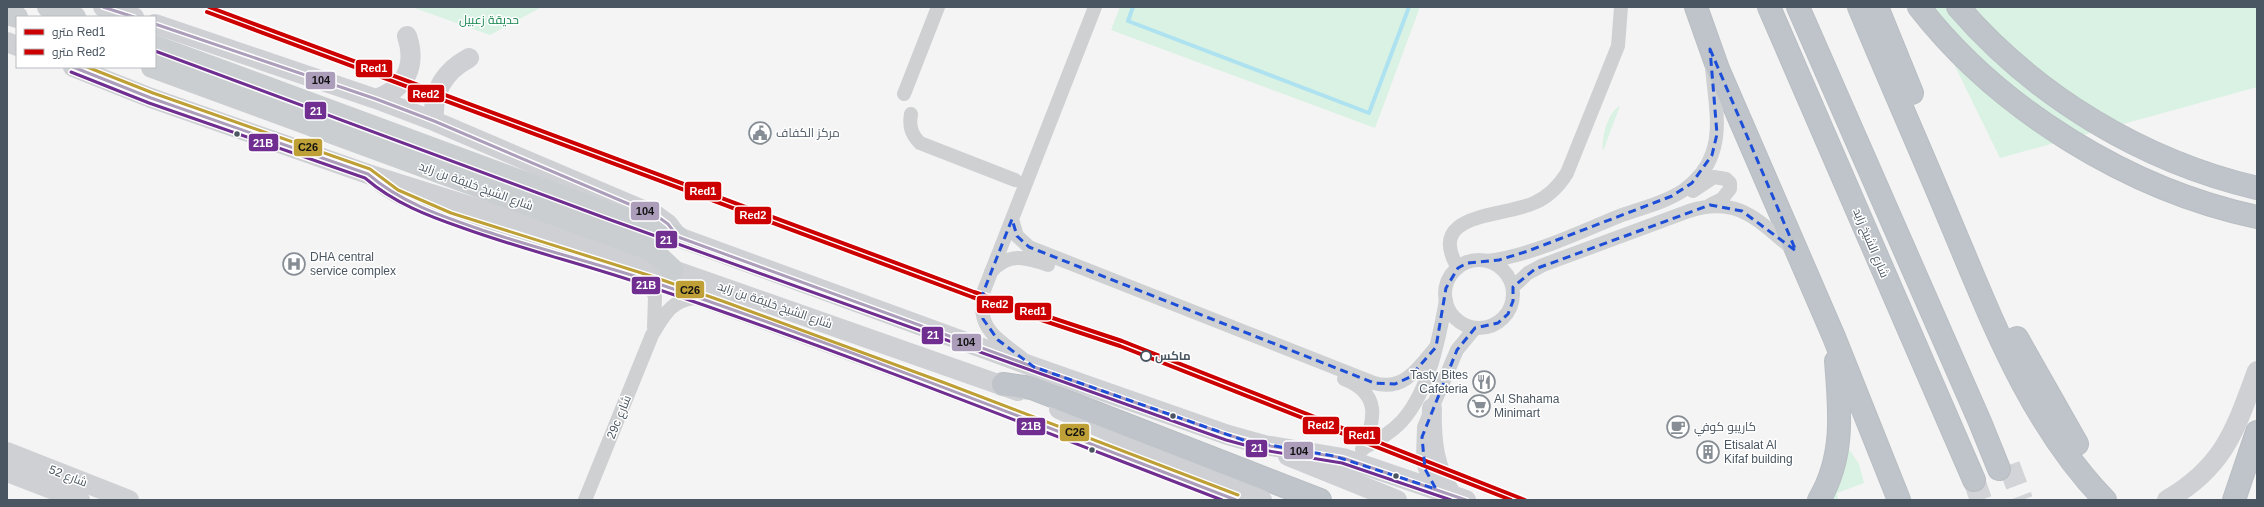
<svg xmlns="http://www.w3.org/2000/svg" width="2264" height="507" viewBox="0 0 2264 507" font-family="Arial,Cairo,sans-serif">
  <rect width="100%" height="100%" fill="#f4f4f4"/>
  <path fill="#d9f2e3" d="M412 7H542L490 35Z
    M1120 7H1420L1375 128 1111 30Z
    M1926 7H2257V87L2000 158Z
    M1620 106 1603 151C1601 139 1608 111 1620 106Z
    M1846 445 1859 464 1864 483 1837 493 1838 500H1828Z"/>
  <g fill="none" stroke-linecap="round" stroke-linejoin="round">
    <path stroke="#aee2f0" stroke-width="4" d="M1133 7 1128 21 1369 113 1409 7"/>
    <path stroke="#d2d4d7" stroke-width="22" stroke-dasharray="22 11" stroke-linecap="butt" d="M2009 465 2022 500
      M1974 480 1981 500"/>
    <g stroke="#b9bec3" stroke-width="24">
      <path id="highway" d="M1696 7 1718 69 1834 337 1899 500
        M1769 7 1974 480
        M1798 7 1980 422 1999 469
        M1859 7C1888 77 1919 146 1948 216 1990 315 2029 422 2105 500
        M1877 7 1912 93
        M1919 7C1999 110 2130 190 2257 217
        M1958 7C2035 96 2142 161 2257 188
        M2017 338 2077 444
        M1003 384 1032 388 1320 500
        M1819 500C1845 456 1840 410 1836 361
        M2234 500 2257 432"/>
    </g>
    <path stroke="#ced0d2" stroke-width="14" d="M904 94 938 7
      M911 114C909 126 911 134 920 143L1015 180
      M374 180C394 199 422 207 448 217 514 243 583 258 650 282 847 351 1041 425 1236 500
      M1693 191 1714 177 1726 179 1730 183V189L1722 199 1710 205
      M1012 219 1017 236 1029 247 1374 383C1404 392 1419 367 1436 347
      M1445 294a34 34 0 1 1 68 0a34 34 0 1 1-68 0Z
      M1487 261C1534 255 1579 232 1622 215 1642 208 1666 202 1684 190 1696 181 1707 169 1712 154 1722 128 1714 95 1712 67
      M1458 268C1425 212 1501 218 1534 203 1548 197 1559 186 1567 173L1618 46 1621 7
      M991 272C1008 252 1026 257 1048 265
      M649 281 655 297 654 327
      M1513 287 1528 273 1543 265 1689 211C1739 195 1758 221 1794 250
      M1022 358C996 338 977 329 983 293L1095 7
      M1344 379C1380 393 1376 418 1363 449
      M1362 449C1376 441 1391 433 1402 421 1429 391 1439 339 1446 300
      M1436 489 1425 469 1423 458 1424 427 1457 350 1475 328
      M585 500 652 335C664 316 670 301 694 298"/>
    <path stroke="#ced0d4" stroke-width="20" d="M103 7 134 17
      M155 24 376 99 434 121 657 216 668 224 678 237 1034 367 1228 435 1264 445 1343 458 1466 500
      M7 42 17 46
      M73 67 151 98 368 174 673 270 1018 391
      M376 99C406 88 417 66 407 36
      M434 121C432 92 443 72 469 58
      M1432 408C1431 440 1434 468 1452 495
      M1059 409 1262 500
      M7 452 129 500
      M1288 456 1397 500
      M7 472 80 500
      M2167 500C2225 466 2235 430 2257 371"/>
    <path stroke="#caced1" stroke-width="22" d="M48 7 75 17
      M7 14 17 17
      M155 46 610 214 678 237
      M152 67 646 248 656 254 673 270"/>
    <use href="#highway" stroke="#bec4c9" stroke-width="22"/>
    <g stroke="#fff" stroke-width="6">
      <path id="bus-1" d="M103 7 134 17
        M155 24 376 99 434 121 657 216 668 224 678 237 1034 367 1228 435 1264 445 1343 458 1466 500
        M73 67 151 98 368 174C401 203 444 217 485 231 539 249 595 263 650 281 847 348 1041 425 1236 500"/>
    </g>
    <g stroke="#fff" stroke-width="6">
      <path id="bus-2" d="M155 51 608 219 1226 440 1263 450 1342 463 1451 500"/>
    </g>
    <g stroke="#fff" stroke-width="6">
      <path id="bus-3" d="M71 72 149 103 365 178C394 203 428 216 463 228 524 250 587 265 648 286 841 351 1032 427 1222 500"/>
    </g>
    <g stroke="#fff" stroke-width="6">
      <path id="bus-4" d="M87 67 153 93 370 169 398 190 451 213 651 276 725 302 945 383 1238 495"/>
    </g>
    <use href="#bus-1" stroke="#ac9ebb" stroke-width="3"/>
    <use href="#bus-2" stroke="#6f2e90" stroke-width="3"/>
    <use href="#bus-3" stroke="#6f2e90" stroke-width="3"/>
    <use href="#bus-4" stroke="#bea037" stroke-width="3"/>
    <g stroke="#fff" stroke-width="7">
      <path id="metro-1" d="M209 7 974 292 1122 341 1525 500"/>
    </g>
    <g stroke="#fff" stroke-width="7">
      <path id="metro-2" d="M207 12 972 297 1120 346 1511 500"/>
    </g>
    <use href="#metro-1" stroke="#c00" stroke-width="4"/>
    <use href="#metro-2" stroke="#c00" stroke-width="4"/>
  </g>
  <path fill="none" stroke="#1d4ed8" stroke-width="3" stroke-dasharray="8 5" stroke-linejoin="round" d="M1710 49 1796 251 1742 211 1710 205 1535 269 1513 287V301L1508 314 1498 323 1475 328 1457 350 1422 437 1425 469 1436 489 1334 456 1246 441 1034 367 998 340 983 319V293L1012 219 1017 236 1029 247 1374 383 1395 384 1410 377 1436 347 1446 288 1458 268 1467 263 1499 260 1528 251 1672 196 1692 183 1712 155 1717 134Z"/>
  <defs>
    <g id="civic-ring" transform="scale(1.15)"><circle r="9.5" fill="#fff" stroke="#868d94" stroke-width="1.5"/><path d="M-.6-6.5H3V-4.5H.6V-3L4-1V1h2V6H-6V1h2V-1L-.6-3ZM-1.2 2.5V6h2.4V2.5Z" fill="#868d94"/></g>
    <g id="hospital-ring" transform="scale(1.15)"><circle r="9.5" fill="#fff" stroke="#868d94" stroke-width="1.5"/><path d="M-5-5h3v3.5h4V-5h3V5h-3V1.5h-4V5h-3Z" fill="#868d94"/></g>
    <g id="restaurant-ring" transform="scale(1.15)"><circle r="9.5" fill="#fff" stroke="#868d94" stroke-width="1.5"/><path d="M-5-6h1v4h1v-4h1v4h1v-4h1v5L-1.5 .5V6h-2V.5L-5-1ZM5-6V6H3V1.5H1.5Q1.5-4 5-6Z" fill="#868d94"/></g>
    <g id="supermarket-ring" transform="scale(1.15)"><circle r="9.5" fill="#fff" stroke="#868d94" stroke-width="1.5"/><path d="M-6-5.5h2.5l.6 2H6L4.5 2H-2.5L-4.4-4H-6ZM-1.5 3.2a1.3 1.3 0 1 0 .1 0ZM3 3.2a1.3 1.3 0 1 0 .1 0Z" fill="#868d94"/></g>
    <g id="cafe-ring" transform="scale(1.15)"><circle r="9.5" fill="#fff" stroke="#868d94" stroke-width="1.5"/><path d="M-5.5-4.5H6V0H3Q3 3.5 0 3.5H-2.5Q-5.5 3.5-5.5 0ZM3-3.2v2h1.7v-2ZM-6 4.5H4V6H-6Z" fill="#868d94"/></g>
    <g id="building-ring" transform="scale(1.15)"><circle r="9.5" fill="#fff" stroke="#868d94" stroke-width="1.5"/><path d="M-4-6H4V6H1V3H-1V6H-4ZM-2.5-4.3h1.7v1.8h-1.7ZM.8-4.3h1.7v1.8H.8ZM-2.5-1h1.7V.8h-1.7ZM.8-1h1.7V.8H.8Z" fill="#868d94"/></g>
  </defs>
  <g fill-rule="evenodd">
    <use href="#civic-ring" x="760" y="133"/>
    <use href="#hospital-ring" x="294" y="264"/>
    <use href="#restaurant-ring" x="1484" y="382"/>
    <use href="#supermarket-ring" x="1479" y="406"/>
    <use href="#cafe-ring" x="1678" y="427"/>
    <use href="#building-ring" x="1708" y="452"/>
  </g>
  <g fill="#4a5661" stroke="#fff" stroke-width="1.5">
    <circle cx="237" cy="134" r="3.5"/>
    <circle cx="1173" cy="416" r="3.5"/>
    <circle cx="1092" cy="450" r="3.5"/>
    <circle cx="1396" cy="476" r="3.5"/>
  </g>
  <circle fill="#fff" stroke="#4a5661" stroke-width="2" cx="1146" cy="356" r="5"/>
  <g text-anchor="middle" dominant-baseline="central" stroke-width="3" stroke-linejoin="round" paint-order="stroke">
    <g font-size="12" fill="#17864f" stroke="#fff">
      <text x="489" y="20">حديقة زعبيل</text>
    </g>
    <g font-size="12" fill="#4a5661" stroke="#fff" text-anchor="start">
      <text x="776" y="133">مركز الكفاف</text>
      <text x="310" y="257">DHA central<tspan x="310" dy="14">service complex</tspan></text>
      <text x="1468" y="375" text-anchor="end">Tasty Bites<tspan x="1468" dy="14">Cafeteria</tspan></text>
      <text x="1494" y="399">Al Shahama<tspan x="1494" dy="14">Minimart</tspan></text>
      <text x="1694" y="427">كاريبو كوفي</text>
      <text x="1724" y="445">Etisalat Al<tspan x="1724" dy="14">Kifaf building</tspan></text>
    </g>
    <g font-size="12" fill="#4a5661" stroke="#fff">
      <text transform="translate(476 186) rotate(20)">شارع الشيخ خليفة بن زايد</text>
      <text transform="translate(1871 243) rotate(67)">شارع الشيخ زايد</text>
      <text transform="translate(775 305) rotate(19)">شارع الشيخ خليفة بن زايد</text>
      <text transform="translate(619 417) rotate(-68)">29c شارع</text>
      <text transform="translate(68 476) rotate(21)">شارع 52</text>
    </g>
    <g font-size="12" font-weight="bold" fill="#4a5661" stroke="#fff" text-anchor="start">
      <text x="1155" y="356">ماكس</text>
    </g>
  </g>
  <g stroke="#fff" stroke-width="1.5">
    <rect x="355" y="59" width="38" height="19" rx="4" fill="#c00"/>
    <rect x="305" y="71" width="31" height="19" rx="4" fill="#ac9ebb"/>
    <rect x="407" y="84" width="38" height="19" rx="4" fill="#c00"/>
    <rect x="304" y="101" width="23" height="19" rx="4" fill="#6f2e90"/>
    <rect x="248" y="133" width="31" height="19" rx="4" fill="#6f2e90"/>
    <rect x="293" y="138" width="30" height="19" rx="4" fill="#bea037"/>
    <rect x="684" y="181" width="38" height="20" rx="4" fill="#c00"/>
    <rect x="630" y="201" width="30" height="20" rx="4" fill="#ac9ebb"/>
    <rect x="734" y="206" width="38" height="19" rx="4" fill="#c00"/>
    <rect x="655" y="230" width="23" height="19" rx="4" fill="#6f2e90"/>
    <rect x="631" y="276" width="30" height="19" rx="4" fill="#6f2e90"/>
    <rect x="675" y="280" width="30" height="19" rx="4" fill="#bea037"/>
    <rect x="976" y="295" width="38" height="19" rx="4" fill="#c00"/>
    <rect x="1014" y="302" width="38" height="19" rx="4" fill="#c00"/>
    <rect x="921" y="326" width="23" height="19" rx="4" fill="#6f2e90"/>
    <rect x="951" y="333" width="31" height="19" rx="4" fill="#ac9ebb"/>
    <rect x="1302" y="416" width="38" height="19" rx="4" fill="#c00"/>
    <rect x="1016" y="417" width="30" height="19" rx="4" fill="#6f2e90"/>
    <rect x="1059" y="423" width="31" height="19" rx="4" fill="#bea037"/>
    <rect x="1343" y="426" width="38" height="19" rx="4" fill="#c00"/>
    <rect x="1245" y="439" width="23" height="19" rx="4" fill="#6f2e90"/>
    <rect x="1283" y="441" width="31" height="19" rx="4" fill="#ac9ebb"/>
  </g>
  <g font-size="11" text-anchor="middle" font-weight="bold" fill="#fff">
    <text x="374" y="72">Red1</text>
    <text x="426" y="98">Red2</text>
    <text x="316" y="115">21</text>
    <text x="263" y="147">21B</text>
    <text x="703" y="195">Red1</text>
    <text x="753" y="219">Red2</text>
    <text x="666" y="244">21</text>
    <text x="646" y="289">21B</text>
    <text x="995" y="308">Red2</text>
    <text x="1033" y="315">Red1</text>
    <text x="933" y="339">21</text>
    <text x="1321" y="429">Red2</text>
    <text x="1031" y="430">21B</text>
    <text x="1362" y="439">Red1</text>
    <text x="1257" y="452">21</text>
  </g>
  <g font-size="11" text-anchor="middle" font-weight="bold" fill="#111">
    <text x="321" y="84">104</text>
    <text x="308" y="151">C26</text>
    <text x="645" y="215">104</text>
    <text x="690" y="294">C26</text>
    <text x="966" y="346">104</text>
    <text x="1075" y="436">C26</text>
    <text x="1299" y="455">104</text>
  </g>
  <rect width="2264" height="507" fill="none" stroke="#4a5661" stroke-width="16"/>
  <rect x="16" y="16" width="140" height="52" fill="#ffffff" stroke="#b7bbc0"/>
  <rect x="24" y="29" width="20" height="6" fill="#cc0000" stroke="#b7bbc0"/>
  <text x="52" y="36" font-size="12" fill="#4a5661">مترو Red1</text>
  <rect x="24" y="49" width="20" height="6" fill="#cc0000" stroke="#b7bbc0"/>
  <text x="52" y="56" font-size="12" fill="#4a5661">مترو Red2</text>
</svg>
